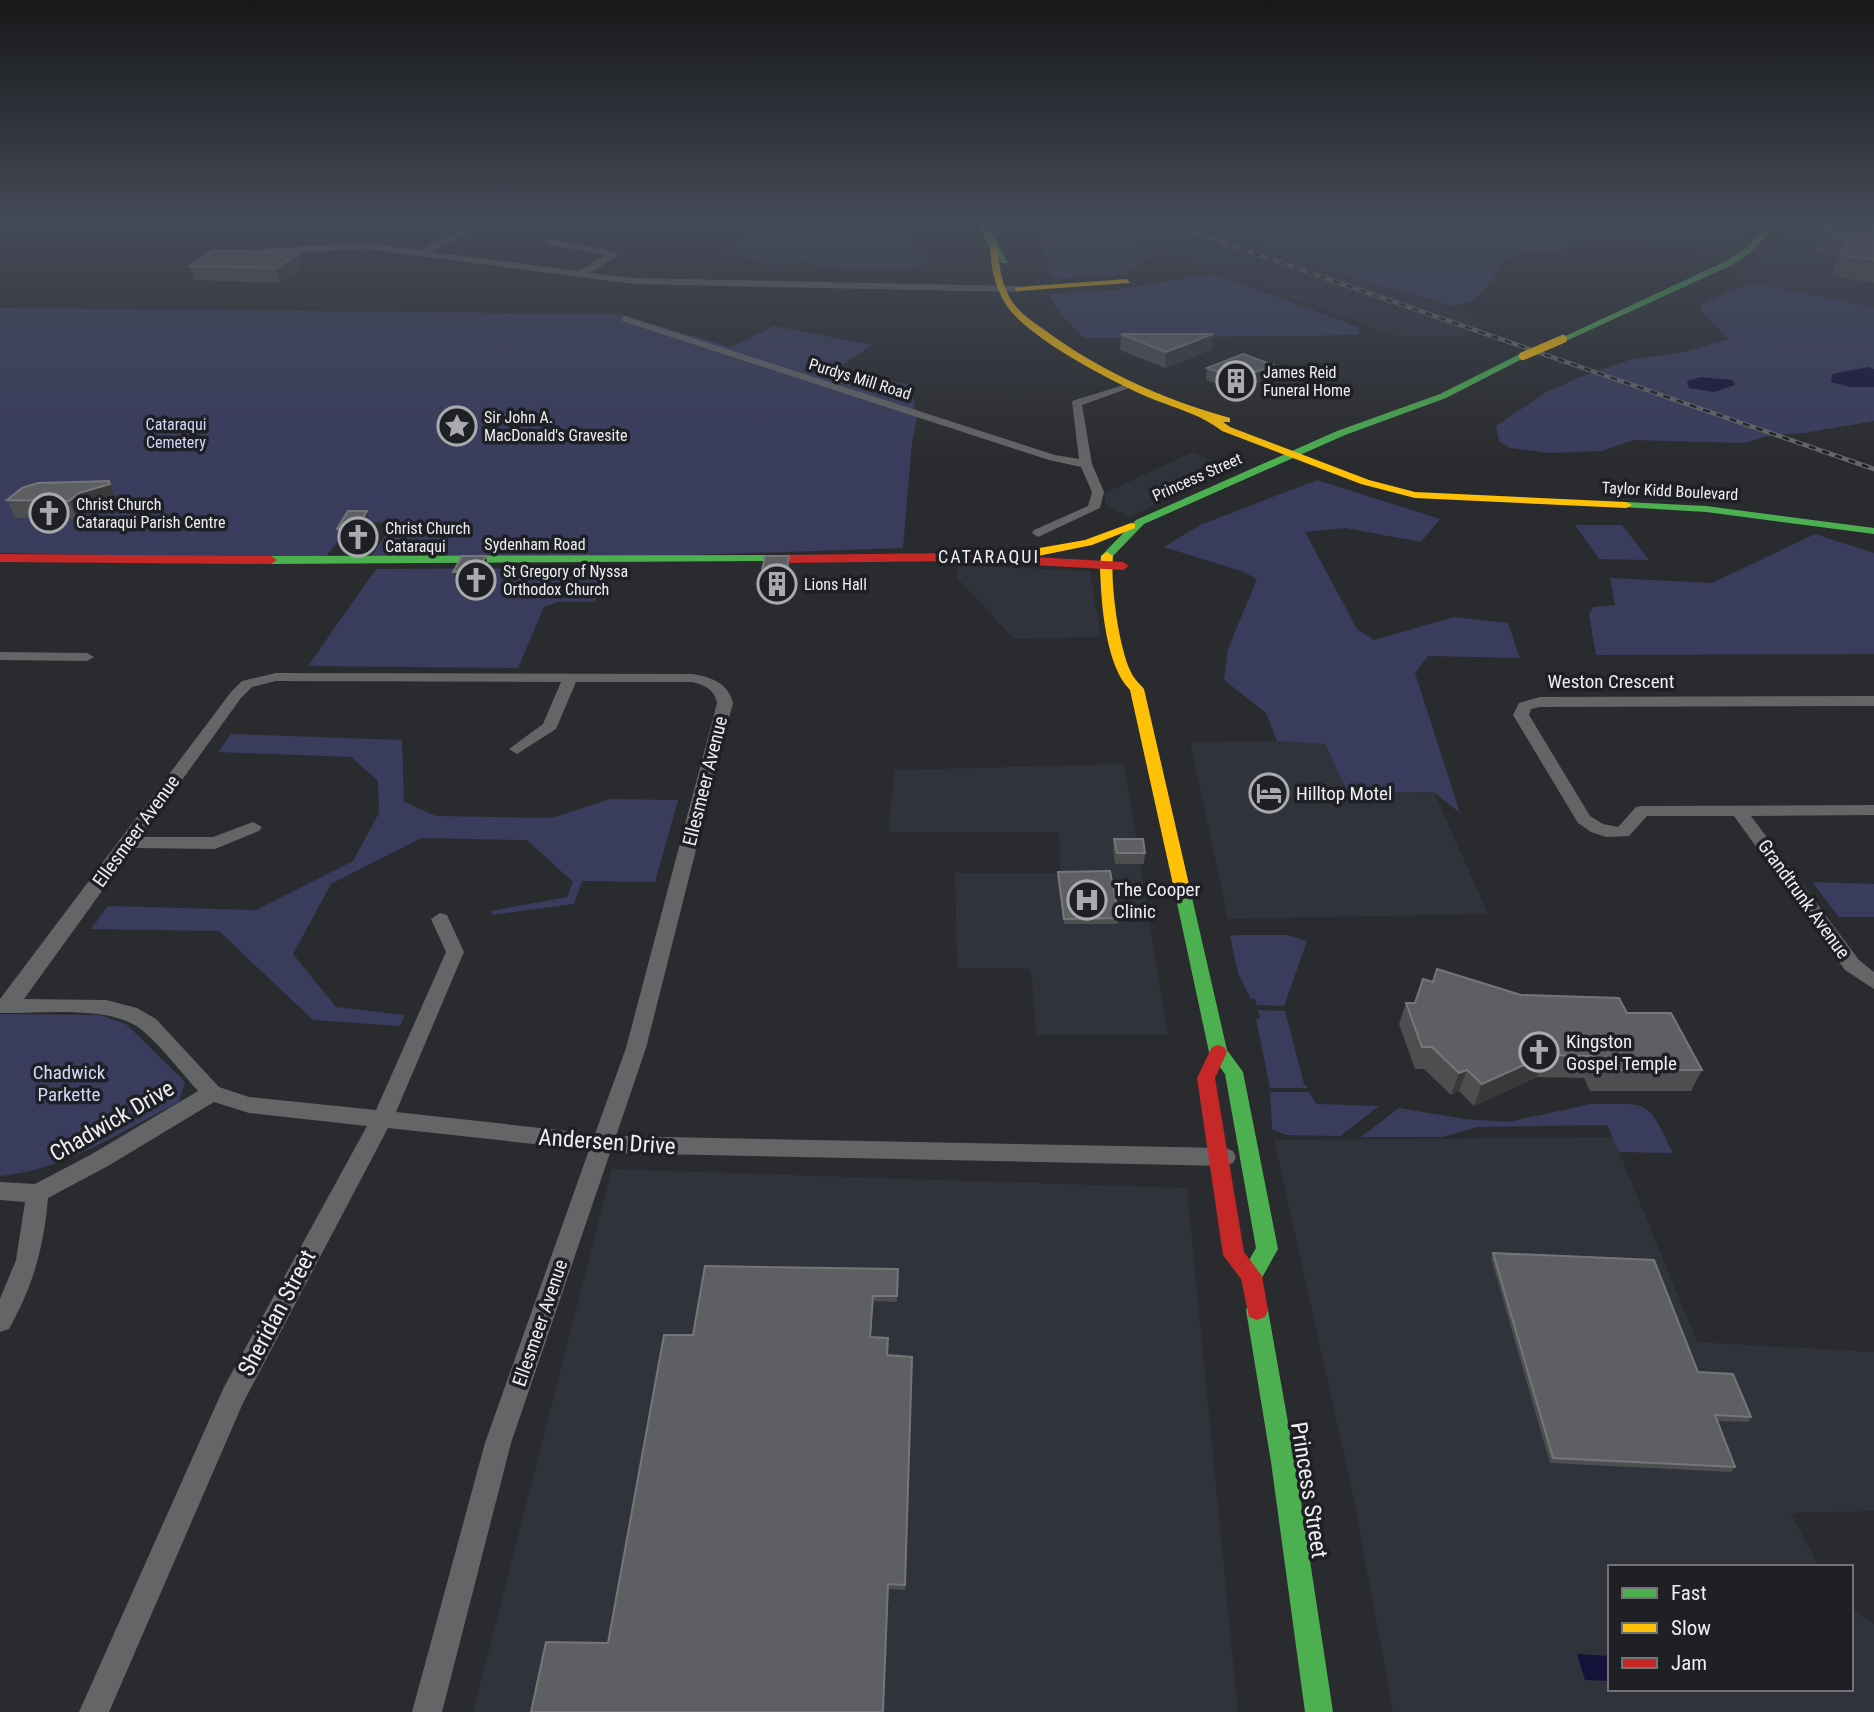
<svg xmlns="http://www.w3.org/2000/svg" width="1874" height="1712" viewBox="0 0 1874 1712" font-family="'Roboto Condensed',sans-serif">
  <rect width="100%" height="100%" fill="#2a2b2e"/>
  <path fill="#30323c" d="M1079 221H1198L1360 280 1438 304 1491 326 1457 337 1396 336Z
    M1512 221H1764L1731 252 1572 241 1543 235Z
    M1798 221H1838L1874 237V307L1729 276 1773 246Z
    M1192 452 1233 469 1129 517 1105 504V493Z
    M958 565 1090 571 1101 637 1014 639 957 578Z
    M1277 741 1325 744 1348 793 1434 792 1488 914 1228 919 1190 742Z
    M1124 764 1168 1035H1036L1031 969 957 968 955 873H1060L1059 832H888L895 770Z
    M1613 1137 1697 1342 1874 1352V1511L1791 1513 1819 1567H1610V1689H1851V1608L1874 1624V1712H1393L1353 1495 1274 1140Z
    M612 1169 1187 1188 1238 1712H473Z"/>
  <path fill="#3a3c5d" d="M745 221H894L932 260 918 269H835L806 262 772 265 725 253 745 237 750 226Z
    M1033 221H1075L1164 253 1145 260 1124 275 1053 279Z
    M1198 221H1512L1584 247 1510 256C1488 276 1489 301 1453 306L1360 280Z
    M1214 273 1360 328 1358 335 1084 338 1060 313 1048 294 1124 289Z
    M1751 282 1874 307V421L1804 433 1770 435 1745 443 1633 440 1602 451 1549 453 1510 448 1499 441 1496 426 1545 393 1578 378 1632 359 1680 353 1729 339 1701 311V304Z
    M0 308 619 314 731 347 774 326 872 345 836 369 911 385 917 417 912 442 903 548 541 560H369L394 522 352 523 324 559 0 553Z
    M1317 480 1440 519 1421 542 1345 528 1305 532 1357 629 1374 640 1454 617 1508 623 1520 658 1428 656 1415 673 1460 813 1434 792 1348 793 1325 744 1277 741 1266 713 1224 680 1228 649 1257 579 1241 571 1164 547 1200 525Z
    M1575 525H1622L1649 560 1599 559Z
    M1815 534 1874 553V654L1596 655 1589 615 1593 607 1615 605 1610 578 1712 583Z
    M606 568 595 602H558L544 607 518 668 308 666 376 569Z
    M231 734 402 740 404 802 436 816 552 818 610 799 678 800 655 882 582 881 574 904 492 915 491 911 567 897 573 882 527 840 421 838 331 884 293 954 336 1007 405 1015 400 1026 313 1020 219 931 91 929 108 906 256 910 353 861 379 813 378 781 351 757 218 752Z
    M1812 882 1874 884V917H1839Z
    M1240 935H1287L1307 941 1284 1006 1257 1005 1255 999H1251L1238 973 1230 936Z
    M1258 1010 1285 1011 1304 1084 1308 1088H1270L1256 1019H1260Z
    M0 1014 100 1015 126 1024 185 1082 179 1102C122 1131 65 1170 0 1176Z
    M1270 1092H1309L1316 1104 1379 1106 1340 1136 1286 1135 1272 1129Z
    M1591 1104C1651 1104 1646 1098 1673 1153L1619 1152 1607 1125 1477 1127 1442 1137H1361L1399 1108 1465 1119 1508 1122Z"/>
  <path fill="#14123b" d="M1868 367 1874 369V387H1850L1831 382 1832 374Z
    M1701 377 1732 380 1735 385 1714 392 1689 388 1687 381Z
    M1577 1654 1610 1656V1681L1585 1680Z"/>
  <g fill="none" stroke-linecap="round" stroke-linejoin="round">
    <path fill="#646566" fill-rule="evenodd" d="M483 221H493L430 252 579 271 606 255 545 244 548 239 617 252V256L590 273 634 278 1018 286 1023 289 1018 292 634 284 367 249 242 256 238 253 242 250 367 243 420 250Z
      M625 316 1055 455 1079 459 1072 401 1130 383 1135 386 1082 405 1092 464 1104 492 1100 508 1038 537 1032 533 1034 530 1088 506 1092 492 1081 467 1049 460 622 321V317Z
      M0 652 87 653 94 657 87 661 0 660Z
      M276 673 692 674C710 677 728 682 733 703L646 1048 616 1136 1225 1148 1233 1151 1236 1157 1233 1163 1225 1166 610 1153 511 1443 442 1712H412L485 1443 589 1150 388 1128 243 1403 109 1712H79L224 1387 367 1126 249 1113 214 1102 108 1166 48 1198C44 1247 33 1286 9 1329L0 1332V1299L16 1260 25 1202 0 1200V1182L35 1184 92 1154 198 1091C180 1071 163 1048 143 1031 113 1004 39 1014 0 1013V999L231 692 242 681ZM276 681 561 682 543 724 509 749 517 754 556 729 576 682H692C705 685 715 690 717 703L626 1048 595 1134 396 1112 464 952 447 915 440 913 431 919 446 952 376 1110 249 1097 219 1087 156 1019 137 1008 106 1000 24 999 133 848 215 849 259 831 262 827 253 822 213 837H141L241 698 252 687Z
      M1874 696V706L1540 707 1531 709 1529 715 1590 816 1603 824 1618 827 1636 807 1642 806 1874 805V815L1751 816 1859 960 1874 972V989L1845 970 1734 816H1647L1629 836 1606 837 1591 832 1578 823 1513 715 1519 703 1540 697Z"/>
    <path fill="#4caf50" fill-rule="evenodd" d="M977 221H985L1008 263H1002L990 248Z
      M1772 221H1780L1750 253 1732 265 1566 341 1559 339 1726 261 1744 249Z
      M1520 354 1528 356 1446 398 1345 435 1144 524 1111 558H1103L1101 556 1136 520 1337 431 1440 394Z
      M1626 502 1706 506 1874 528V534L1706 512 1622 507 1620 505Z
      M780 555 784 557V561L271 564 265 560 271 556Z
      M1182 884 1190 889 1227 1050 1243 1072 1278 1249 1259 1283 1251 1285 1243 1283 1240 1276 1256 1248 1225 1074 1209 1052 1174 889Z
      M1257 1300 1265 1303 1268 1310 1295 1462 1333 1712H1305L1271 1462 1246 1310 1249 1303Z"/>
    <path fill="#ffc107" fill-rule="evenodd" d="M994 246 998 248C999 267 1002 288 1014 304 1023 316 1035 323 1046 331 1102 372 1163 399 1230 418V422H1223L1230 427 1369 480 1415 492 1626 502 1632 505 1626 508 1415 498 1361 484 1222 431C1198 413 1177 409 1150 398 1112 382 1034 341 1009 309 996 291 991 270 990 248Z
      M1127 279 1130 283 1018 291 1014 289 1018 287Z
      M1131 523 1135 524V528L1092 545 1028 558 1022 554 1028 550 1085 540Z
      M1107 552 1113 556C1110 583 1119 653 1133 676 1136 681 1141 685 1144 689L1190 889 1182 894 1174 889 1130 690C1105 665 1101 601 1100 566L1101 556Z"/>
    <path fill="#c62828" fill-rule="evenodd" d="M961 553 1123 562 1129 566 1123 570 961 561 780 563 774 559 780 555Z
      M0 554 271 556 277 560 271 564 0 562Z
      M1218 1045 1224 1047 1227 1052 1215 1078 1244 1252 1262 1276 1268 1310 1265 1317 1257 1320 1249 1317 1241 1279 1223 1255 1197 1078 1212 1047Z"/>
    <g stroke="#66676a" stroke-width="4.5">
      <path id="rail" d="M1161 221 1874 469"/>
    </g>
    <use href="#rail" stroke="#1f2025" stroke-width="2.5" stroke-dasharray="7" stroke-linecap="butt"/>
    <path stroke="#ffc107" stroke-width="8" d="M1523 356 1563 339"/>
  </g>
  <path fill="#4d4e50" d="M1874 221V283L1831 276 1838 257 1815 251 1823 231Z
    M298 254 302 268 280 283 194 280 189 266Z
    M1121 334H1213L1211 350 1165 368 1120 350Z
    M1207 368 1271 377 1236 391 1206 380Z
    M116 499 117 502 87 511 77 519 15 518 7 500Z
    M337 529H372L361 547H342Z
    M789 556 791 575 788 593 763 594 761 575Z
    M1114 839 1145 853 1144 864H1115L1113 850Z
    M1058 872 1119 918 1118 924H1064L1057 877Z
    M1433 982 1627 1013 1702 1070 1691 1091H1590L1584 1078 1537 1077 1474 1106 1459 1091 1451 1095 1424 1069H1415L1399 1024 1406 1003H1415Z
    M1493 1253 1698 1372 1751 1417 1748 1422 1717 1421 1735 1467 1731 1472 1550 1463 1491 1258Z
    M898 1269 897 1302 873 1301 871 1337 887 1355 912 1357 905 1590 888 1589 608 1643 693 1335Z"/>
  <path fill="#38393b" d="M298 254 302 268 280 283 276 268Z
    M1213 334 1211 350 1165 368 1166 352Z
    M1273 365 1271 377 1236 391 1238 379Z
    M109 481 117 502 87 511 77 519 69 501 79 493Z
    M367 511 372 529 361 547 356 529Z
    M486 556 490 575 483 589 458 591 453 572Z
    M789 556 791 575 788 593 786 575Z
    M1546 1055 1537 1077 1474 1106 1482 1084Z
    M1467 1070 1459 1091 1451 1095 1459 1073Z"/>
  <path fill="#5e5f62" stroke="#757678" stroke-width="2" d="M1831 221H1874V260L1839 255 1851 237 1823 231Z
    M213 250 298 254 276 268 189 266Z
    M1121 334H1213L1166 352Z
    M1243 354 1273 365 1238 379 1207 368Z
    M109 481 110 484 79 493 69 501 7 500 22 488 38 483Z
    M348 511H367L356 529H337Z
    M462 556H486L478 570 453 572Z
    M765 556H789L786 575H761Z
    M1114 839H1143L1145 853H1117Z
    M1110 871 1119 918 1064 919 1058 872Z
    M1437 969 1521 995 1619 998 1627 1013H1671L1702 1070H1600L1593 1056 1546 1055 1482 1084 1467 1070 1459 1073 1432 1047H1422L1406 1003H1415L1423 979 1433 982Z
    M1493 1253 1654 1260 1698 1372 1733 1374 1751 1417 1715 1415 1735 1467 1553 1458Z
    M705 1266 898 1269 897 1296H873L870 1337 888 1338 887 1355 912 1357 905 1585 888 1584 883 1712H531L546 1642 608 1643 664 1335H693Z"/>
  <linearGradient id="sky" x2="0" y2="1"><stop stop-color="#171819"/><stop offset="0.48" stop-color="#444a57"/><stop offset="1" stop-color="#444a57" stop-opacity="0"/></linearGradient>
  <rect width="1874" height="461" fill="url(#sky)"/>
  <defs>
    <g id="building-ring" transform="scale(2.0125)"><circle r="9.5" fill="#1f2025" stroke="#a9aaad" stroke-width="1.5"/><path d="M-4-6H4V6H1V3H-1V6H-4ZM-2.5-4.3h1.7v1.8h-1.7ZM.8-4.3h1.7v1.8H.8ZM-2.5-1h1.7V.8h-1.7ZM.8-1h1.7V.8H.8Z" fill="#a9aaad"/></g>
    <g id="sight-ring" transform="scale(2.0125)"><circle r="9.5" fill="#1f2025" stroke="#a9aaad" stroke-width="1.5"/><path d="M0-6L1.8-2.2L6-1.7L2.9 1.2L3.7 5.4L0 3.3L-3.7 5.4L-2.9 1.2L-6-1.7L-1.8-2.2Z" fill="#a9aaad"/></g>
    <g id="church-ring" transform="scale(2.0125)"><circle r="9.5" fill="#1f2025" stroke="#a9aaad" stroke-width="1.5"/><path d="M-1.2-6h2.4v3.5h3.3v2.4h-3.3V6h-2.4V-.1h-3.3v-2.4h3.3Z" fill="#a9aaad"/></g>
    <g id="hotel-ring" transform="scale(2.0125)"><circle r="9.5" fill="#1f2025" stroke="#a9aaad" stroke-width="1.5"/><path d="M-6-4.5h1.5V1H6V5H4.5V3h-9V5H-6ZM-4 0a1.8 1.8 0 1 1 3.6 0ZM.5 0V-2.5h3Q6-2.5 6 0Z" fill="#a9aaad"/></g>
    <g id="hospital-ring" transform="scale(2.0125)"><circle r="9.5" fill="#1f2025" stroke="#a9aaad" stroke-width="1.5"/><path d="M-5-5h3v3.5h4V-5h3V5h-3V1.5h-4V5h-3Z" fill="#a9aaad"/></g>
  </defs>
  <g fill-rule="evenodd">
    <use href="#building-ring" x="1236" y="381"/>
    <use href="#sight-ring" x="457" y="426"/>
    <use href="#church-ring" x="49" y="513"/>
    <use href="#church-ring" x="358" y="537"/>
    <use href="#church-ring" x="476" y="580"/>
    <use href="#building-ring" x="777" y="584"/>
    <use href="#hotel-ring" x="1269" y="793"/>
    <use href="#hospital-ring" x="1087" y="900"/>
    <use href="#church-ring" x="1539" y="1052"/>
  </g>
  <g text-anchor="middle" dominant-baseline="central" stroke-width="7" stroke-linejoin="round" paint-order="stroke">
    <g font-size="16" fill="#eeeef2" stroke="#1f2025" text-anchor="start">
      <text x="1263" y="372">James Reid<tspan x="1263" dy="18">Funeral Home</tspan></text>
      <text x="484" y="417">Sir John A.<tspan x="484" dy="18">MacDonald's Gravesite</tspan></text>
      <text x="76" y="504">Christ Church<tspan x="76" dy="18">Cataraqui Parish Centre</tspan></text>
      <text x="385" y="528">Christ Church<tspan x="385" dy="18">Cataraqui</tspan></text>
      <text x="503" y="571">St Gregory of Nyssa<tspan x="503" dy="18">Orthodox Church</tspan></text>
      <text x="804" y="584">Lions Hall</text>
    </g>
    <g font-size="16" fill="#eeeef2" stroke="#1f2025">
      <text transform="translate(860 379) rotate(17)">Purdys Mill Road</text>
      <text transform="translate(1197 477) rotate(-24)">Princess Street</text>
      <text transform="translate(1670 491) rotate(3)">Taylor Kidd Boulevard</text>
      <text x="535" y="544">Sydenham Road</text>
    </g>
    <g font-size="16" fill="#d4d8f9" stroke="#1f2025">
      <text x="176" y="424">Cataraqui<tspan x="176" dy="18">Cemetery</tspan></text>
    </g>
    <g font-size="18" letter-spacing="2" fill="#eeeef2" stroke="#1f2025">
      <text x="989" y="556">CATARAQUI</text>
    </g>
    <g font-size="19" fill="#eeeef2" stroke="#1f2025">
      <text x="1611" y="681">Weston Crescent</text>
      <text transform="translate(705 781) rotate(-76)">Ellesmeer Avenue</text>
      <text transform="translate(136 831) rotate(-54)">Ellesmeer Avenue</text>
      <text transform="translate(1804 899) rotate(54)">Grandtrunk Avenue</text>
      <text transform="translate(540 1323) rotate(-71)">Ellesmeer Avenue</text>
    </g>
    <g font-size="19" fill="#eeeef2" stroke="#1f2025" text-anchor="start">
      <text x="1296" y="793">Hilltop Motel</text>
      <text x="1114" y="889">The Cooper<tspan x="1114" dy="22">Clinic</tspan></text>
      <text x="1566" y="1041">Kingston<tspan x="1566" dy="22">Gospel Temple</tspan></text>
    </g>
    <g font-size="19" fill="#d4d8f9" stroke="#1f2025">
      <text x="69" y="1072">Chadwick<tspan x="69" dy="22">Parkette</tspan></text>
    </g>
    <g font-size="23" fill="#eeeef2" stroke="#1f2025">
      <text transform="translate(112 1121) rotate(-30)">Chadwick Drive</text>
      <text transform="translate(607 1142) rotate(4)">Andersen Drive</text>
      <text transform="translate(277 1313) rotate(-62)">Sheridan Street</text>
      <text transform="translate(1309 1490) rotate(81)">Princess Street</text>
    </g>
  </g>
  <rect x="1608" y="1565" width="245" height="126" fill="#1f2025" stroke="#727277" stroke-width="2"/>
  <rect x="1622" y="1588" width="35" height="10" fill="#4caf50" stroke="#727277" stroke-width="2"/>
  <text x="1671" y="1600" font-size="21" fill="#eeeef2">Fast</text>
  <rect x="1622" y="1623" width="35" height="10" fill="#ffc107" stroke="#727277" stroke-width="2"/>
  <text x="1671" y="1635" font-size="21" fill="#eeeef2">Slow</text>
  <rect x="1622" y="1658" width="35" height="10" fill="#c62828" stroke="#727277" stroke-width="2"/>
  <text x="1671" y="1670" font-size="21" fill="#eeeef2">Jam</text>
</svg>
